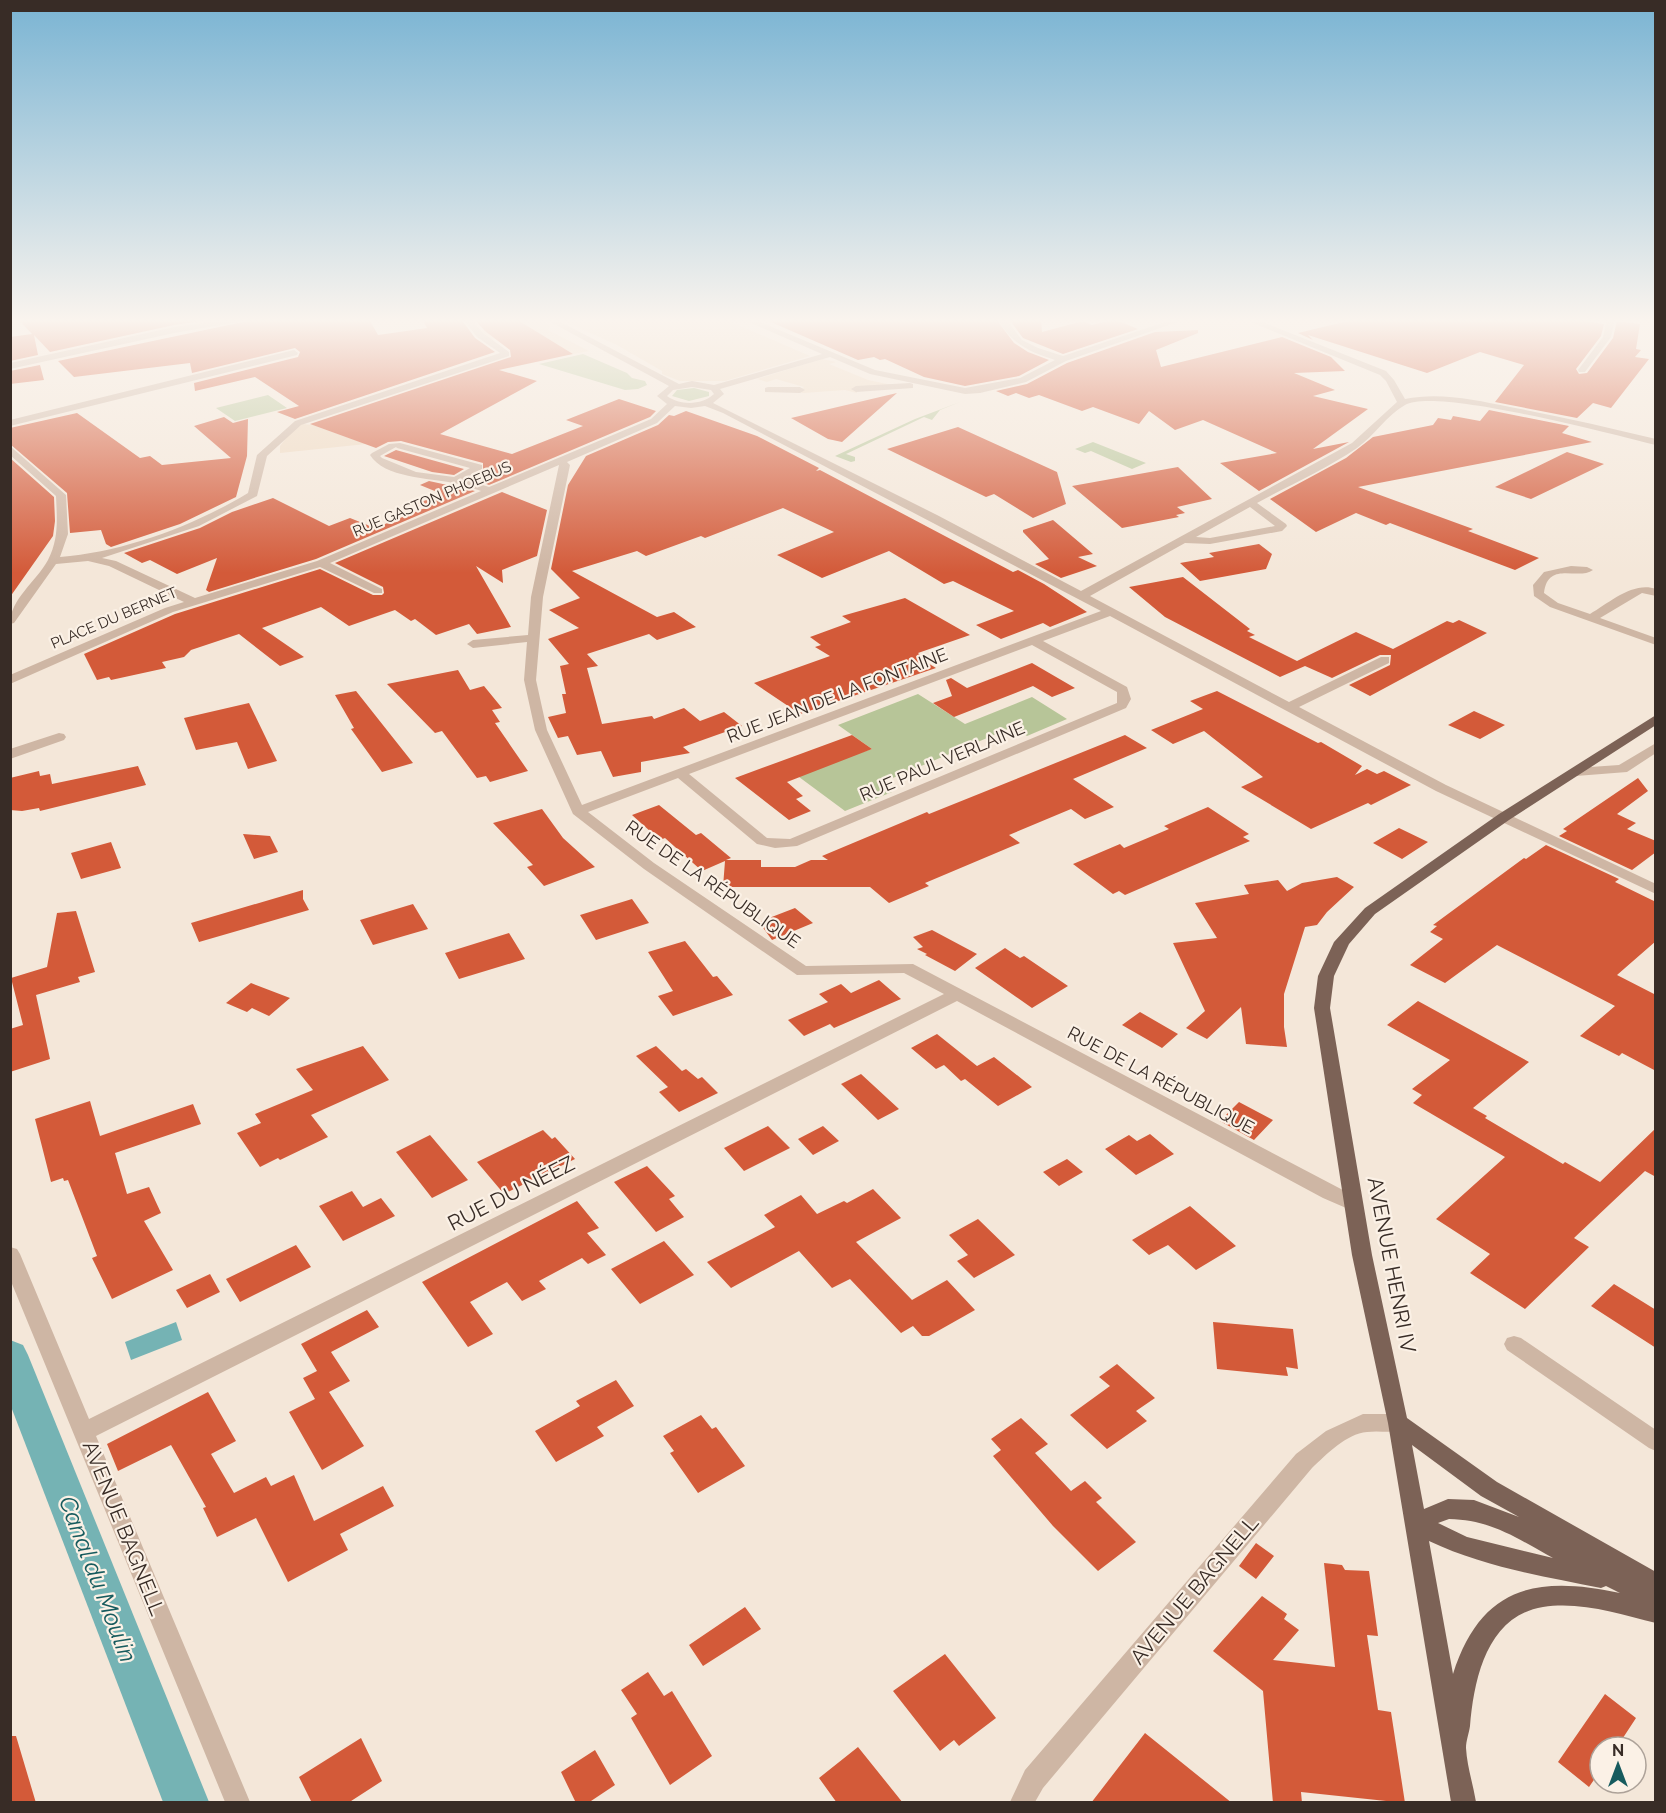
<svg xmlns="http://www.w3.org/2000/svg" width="1666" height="1813" viewBox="0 0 1666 1813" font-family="Raleway,sans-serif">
  <rect width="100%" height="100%" fill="#f4e7d9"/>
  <path fill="#b7c598" d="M583 354 627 373 632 378 645 381 647 385 638 389 625 390 539 364Z
    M694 388 709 392V396L689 401 672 396 677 390Z
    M268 395 287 408 235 421 216 408Z
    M960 402 940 410 932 420 924 417 846 454 855 457V461L851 462 835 456 915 419Z
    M1093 442 1146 463 1132 469 1091 451 1085 453 1075 449Z
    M918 694 965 724 1032 697 1067 719 1027 736 1013 727 881 783 892 792 845 811 795 774 872 749 838 725Z"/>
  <path fill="#eed8bf" d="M478 319H539L550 326 548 330 589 351 573 354 534 331 491 340 481 331 487 329Z
    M559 319H724L810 356 725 381H680L662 374V371L617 345Z
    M822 359 836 362 829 364 868 380 892 385 856 388 857 393 845 390 803 393 798 391 804 387 776 379 767 382 757 379Z
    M302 424 313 425 366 444 280 453V446L291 432Z"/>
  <path fill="#75b3b4" d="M176 1322 182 1340 131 1360 125 1342Z"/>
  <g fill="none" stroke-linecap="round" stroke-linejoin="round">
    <path fill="#75b3b4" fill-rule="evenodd" d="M10 1340 23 1345 28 1355 209 1802H163L10 1404Z"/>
  </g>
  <path fill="#d35a39" d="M18 319H216L174 325 50 352 34 335 38 355 10 361V337L32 334Z
    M257 319H369L378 335 427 328 422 319H461L475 338 495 352 295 419 277 412 299 406 255 377 195 391 194 383 298 357 300 352 295 348 192 373 190 363 74 377 58 361Z
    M474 319H516L573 354 499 370 537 381 440 434 512 454 583 426 566 420 619 399 656 411 650 417 489 485 470 478 483 471V463L401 441 388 442 376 448 310 424 511 357 510 350 485 331Z
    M764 319H996L1014 343 1028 352 1049 360 1019 376 965 386 924 377 885 359 880 360 874 357 858 360Z
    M1009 319H1041L1042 332 1083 321 1092 325 1114 319 1138 329 1063 354 1023 338Z
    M1356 319H1575L1604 324 1601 336 1576 369 1579 374 1587 373 1613 338 1617 321 1640 324 1636 349 1641 350 1635 357 1649 359 1611 408 1593 403 1577 418 1495 402 1524 365 1480 352 1427 373 1308 335 1313 340 1298 333Z
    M1198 330V333L1156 350 1161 367 1282 337 1331 357 1345 371 1294 373 1335 390 1313 396 1368 409 1313 449 1349 442 1259 491 1220 463 1277 453 1203 420 1175 430 1149 411 1139 424 1093 407 1082 411 1039 395 1029 398 1016 393 1008 396 996 391 1027 384 1067 363 1155 332Z
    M40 365 44 380 10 384V371Z
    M897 393 842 442 828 439 791 418Z
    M1489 410 1569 426 1562 433 1592 442 1358 487 1473 529 1468 531 1539 558 1515 570 1390 523 1386 525 1356 513 1316 532 1270 499 1346 458 1373 437 1433 425 1438 418 1451 420 1453 416 1480 421Z
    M686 411 757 436 819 468 816 471 820 470 1013 572 1018 570 1044 584 1087 612 1050 627 1043 623 1001 639 976 625 1014 611 953 581 944 584 889 551 822 578 777 555 834 532 783 508 705 538 701 536 646 556 637 551 572 571 657 617 674 612 696 627 657 640 649 634 587 654 598 666 587 668 602 724 652 716 654 719 684 708 700 721 724 712 742 726 683 747 690 753 641 762V772L613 777 601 751 577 755 568 736 558 738 548 717 566 713 562 694H566L560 666 569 664 548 639 579 628 549 610 580 598 551 569 568 485 586 456 658 425 669 415 674 416Z
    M77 413 140 458 150 456 162 465 231 458 194 426 224 417 233 423 248 419 247 456 236 497 180 524 111 547 106 544 101 530 70 533 67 493 10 444V428Z
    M958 427 1057 472 1066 504 1033 518 994 494 986 497 887 449Z
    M396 450 464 469 454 475 432 472 384 456Z
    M1567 452 1604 464 1531 499 1495 487Z
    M10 458 54 497 55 521 53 536 10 597Z
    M1178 467 1212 499 1177 507 1185 513 1176 515 1179 517 1122 528 1072 486Z
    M429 481 475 491 316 559 209 592 206 590 217 558 177 574 150 560 142 563 124 553 200 528 232 512 273 498 329 526 350 518 375 528 425 508 416 504 442 494 420 485Z
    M502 492 547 510 537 556 502 570 503 583 476 566 511 627 477 634 469 624 436 635 415 619 411 621 395 610 349 626 321 607 262 628 304 657 280 666 239 634 191 650 184 657 162 662 166 668 111 680 109 677 97 680 84 654 175 614 320 569 373 595H382L384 593 383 587 335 563Z
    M1053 520 1093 554 1078 557 1097 566 1061 578 1035 564 1049 559 1023 532V530Z
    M1259 544 1272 554 1266 569 1200 581 1180 563 1214 557 1209 553Z
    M1183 577 1250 629 1247 631 1255 635 1249 637 1297 661 1356 632 1393 649 1447 621 1453 623 1459 620 1487 633 1370 696 1349 685 1390 665 1391 655H1380L1332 678 1305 666 1280 677 1165 617 1129 587Z
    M905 598 970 635 918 653 920 655 916 656 936 668 800 714 754 683 830 656 815 647 821 645 810 637 851 622 842 616Z
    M1032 663 1075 688 1052 697 1033 686 954 717 933 703 952 696 946 680 951 678 967 688Z
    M458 670 470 690 484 686 502 708 492 710 500 722 495 723 528 771 490 782 486 776 477 778 442 731 435 733 387 684Z
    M356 691 413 763 382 772 351 729 354 728 335 695Z
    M1217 691 1318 743 1321 742 1362 766 1355 775 1367 769 1377 774 1384 771 1411 785 1371 805 1368 803 1311 829 1241 787 1263 777 1204 731 1173 744 1151 730 1203 709 1190 701Z
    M249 703 277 761 248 769 237 742 196 750 184 718Z
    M1474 711 1505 725 1480 739 1448 725Z
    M852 735 872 749 787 782 803 796 796 799 811 811 789 820 735 778Z
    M1125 735 1147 748 1073 779 1114 807 1085 819 1071 809 1009 835 1020 843 925 883 929 886 889 903 870 887H723L725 861 702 871 665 838 660 840 632 815 659 805 696 835 701 833 731 858 726 860H761V867H795L811 860H828L822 856 927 812 929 814Z
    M138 766 146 785 40 811 39 808 22 811 10 810V778L39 771 40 776 50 774 52 784Z
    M1638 778 1648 791 1617 814 1636 823 1627 829 1656 841V852L1632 870 1559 836 1567 831 1563 829Z
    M1208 807 1249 834 1243 837 1250 841 1125 895 1119 891 1113 894 1073 864 1120 844 1124 848 1169 829 1164 826Z
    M542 809 563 838 595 867 544 886 527 867 533 865 493 823Z
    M1399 828 1428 842 1402 859 1373 843Z
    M243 834 270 836 278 852 254 859Z
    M111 842 121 868 81 879 71 853Z
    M1546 845 1619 879 1615 882 1656 902V941L1617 975 1656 995V1071L1622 1053 1619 1056 1580 1036 1615 1006 1497 945 1445 983 1410 965 1443 939 1430 932 1437 926 1433 925 1524 858 1526 859Z
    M1337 877 1354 887 1327 912 1317 925 1305 927 1284 994V1027L1287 1047 1246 1044 1241 1007 1207 1039 1186 1028 1205 1011 1173 943 1217 938 1195 903 1249 894 1244 885 1278 880 1287 891 1302 883Z
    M303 890V899L309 910 199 942 191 923Z
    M632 899 649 923 596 940 580 915Z
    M413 904 428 929 373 945 360 920Z
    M795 908 813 923 772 940 759 922Z
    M76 911 95 972 78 977 80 982 36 995 50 1059 10 1072V1029L23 1025 11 978 47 967 57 913Z
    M932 930 977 954 955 971 925 955 927 954 917 949 923 947 913 937Z
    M509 933 525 959 459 979 445 953Z
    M685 941 713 977 717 976 733 995 673 1016 658 996 673 991 648 952Z
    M1005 948 1020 958 1024 956 1068 986 1032 1008 975 968Z
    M879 980 901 999 834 1028 830 1024 804 1036 788 1020 828 1002 819 994 841 984 851 993Z
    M251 983 290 998 269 1016 252 1008 247 1012 226 1003Z
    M1418 1001 1529 1062 1473 1108 1487 1116 1485 1118 1563 1164 1565 1162 1600 1182 1656 1128V1177L1645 1171 1574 1238 1589 1247 1525 1309 1470 1273 1490 1254 1436 1219 1505 1157 1413 1103 1422 1095 1412 1089 1450 1060 1387 1025Z
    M1140 1012 1178 1034 1162 1048 1122 1025Z
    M937 1034 977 1066 994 1057 1032 1087 998 1106 965 1079 961 1081 944 1065 936 1069 911 1048Z
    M363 1046 389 1080 311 1115 328 1137 280 1160 278 1158 260 1167 237 1133 261 1123 255 1114 313 1090 296 1069Z
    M656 1046 682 1071 686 1069 698 1079 702 1077 718 1093 679 1112 659 1092 668 1087 636 1056Z
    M861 1074 899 1109 878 1120 841 1084Z
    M90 1101 100 1136 193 1104 201 1124 115 1153 127 1194 149 1187 161 1213 144 1221 173 1270 112 1299 92 1258 97 1256 68 1180 64 1181 63 1178 51 1182 35 1119Z
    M1239 1102 1273 1120 1254 1140 1220 1121Z
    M768 1126 790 1148 744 1171 724 1148Z
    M823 1126 839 1141 813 1155 798 1139Z
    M543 1130 552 1139 555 1137 575 1159 504 1194 477 1162Z
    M1150 1134 1174 1154 1136 1175 1105 1149 1129 1135 1137 1141Z
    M430 1135 468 1180 432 1198 396 1152Z
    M1067 1159 1083 1172 1059 1186 1043 1172Z
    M647 1166 675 1196 669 1199 684 1217 656 1232 614 1182Z
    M873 1189 901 1218 856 1242 912 1300 947 1280 975 1310 929 1336H922L913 1326 901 1333 850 1279 832 1288 799 1251 731 1288 707 1262 775 1227 764 1215 801 1195 817 1214 844 1201 847 1203Z
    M352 1191 363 1207 381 1198 395 1216 343 1241 319 1206Z
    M577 1201 599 1228 587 1233 606 1255 588 1264 582 1258 539 1281 546 1289 522 1301 507 1282 470 1302 493 1334 468 1347 422 1282Z
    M1190 1206 1236 1246 1196 1270 1168 1245 1149 1255 1132 1240Z
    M978 1219 1015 1255 974 1278 957 1261 968 1255 949 1235Z
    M664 1241 694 1275 640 1304 611 1269Z
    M296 1245 311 1267 240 1302 226 1279Z
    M210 1274 220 1292 187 1308 176 1290Z
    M1614 1284 1656 1310V1348L1591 1306Z
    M367 1310 379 1327 331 1352 350 1381 329 1392 364 1446 322 1470 289 1412 315 1399 303 1378 317 1371 301 1344Z
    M1213 1322 1293 1329 1298 1369 1286 1367 1288 1376 1217 1369Z
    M1117 1364 1155 1398 1136 1411 1147 1421 1107 1449 1070 1415 1110 1386 1099 1377Z
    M616 1380 634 1406 597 1427 604 1436 556 1462 535 1431 580 1406 576 1401Z
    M208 1392 236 1441 211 1454 234 1493 266 1477 271 1486 294 1475 314 1521 383 1486 394 1506 340 1534 348 1550 288 1582 256 1518 217 1537 203 1508 206 1507 171 1445 118 1471 107 1444Z
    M701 1415 712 1429 716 1427 745 1466 698 1493 670 1453 674 1451 663 1436Z
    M1021 1418 1048 1444 1035 1453 1071 1491 1085 1481 1102 1498 1096 1502 1136 1542 1098 1571 1053 1526 993 1456 1001 1450 991 1439Z
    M1256 1543 1274 1556 1256 1579 1239 1566Z
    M1324 1563 1342 1565 1345 1570 1369 1571 1378 1636 1367 1635 1378 1710 1391 1712 1405 1803 1301 1792 1302 1803H1273L1263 1691 1213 1651 1262 1596 1287 1614 1284 1619 1299 1630 1273 1660 1335 1667Z
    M745 1607 761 1629 703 1666 689 1645Z
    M945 1654 996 1718 959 1746 954 1740 940 1751 893 1691Z
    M648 1672 664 1696 672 1691 712 1756 670 1785 631 1718 637 1714 621 1690Z
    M1605 1694 1636 1718 1617 1747H1600V1771L1589 1787 1558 1762Z
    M1145 1733 1232 1803H1091Z
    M10 1736H16L36 1803H10Z
    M361 1738 382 1781 348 1803H312L299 1777Z
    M858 1747 903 1803H837L819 1778Z
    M595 1750 615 1785 588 1803H576L561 1772Z"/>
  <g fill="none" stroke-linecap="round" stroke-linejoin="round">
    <path fill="#ceb6a4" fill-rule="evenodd" d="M233 319H255L174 333 10 369V363L174 327Z
      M463 319H471L483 333 509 352V356L301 425 267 456 257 496 199 526 102 558 116 561 195 598 317 561 481 491C472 488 462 484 453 483 430 478 384 478 370 455L372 453 389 444 400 443 482 465V469L464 479 489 487 651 419 667 404 657 396 669 386 545 319H555L679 384 692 381 714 385 822 354 742 319H753L875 370 965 388 1020 378 1055 360C1030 352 1011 344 998 319H1006L1022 340 1038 348 1063 356 1174 319H1186L1066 361 1026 382 980 393 965 394 870 374 830 357 720 389 724 394 713 403 937 515 1081 591 1352 443 1397 402 1386 381 1380 375 1243 319H1255L1386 371 1394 380 1405 399C1440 392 1475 400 1510 407 1559 416 1607 427 1656 439V445C1614 435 1436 387 1405 405 1387 415 1374 436 1357 448 1326 469 1290 485 1257 503L1286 524 1287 526 1282 531 1210 544 1185 543 1090 596 1289 702 1381 657H1389V663L1299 707 1446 785 1656 884V894L1436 791 1110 616 1043 641 1127 687 1131 699 1126 708 797 846 775 848 757 844 678 778 588 812 654 863 806 966 913 964 1360 1199 1362 1204 1360 1209 1353 1211 1323 1198 957 1001 96 1436 250 1802H225L10 1279V1247L17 1249 20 1254 89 1419 944 994 904 973 797 975 644 869 573 814 535 730 524 680 527 642 473 648 467 644 473 640 528 635 531 597 559 465 330 563 382 589V593H374L320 567 173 612 10 684V675L165 608 184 602 109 566 88 561 56 564 14 623 10 624C10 599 36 582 48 560 59 539 57 519 56 496L10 455V446L66 495 68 534 60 557C124 552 193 526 248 493L257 455 295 421 500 353 477 337ZM692 387 711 390 714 394C702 405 681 406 667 396L673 390ZM675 406 691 408 705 406 723 413 1101 611 582 805 547 730 536 680 543 597 570 465 567 462 657 423ZM396 447 397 448 470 468 454 477 416 472 382 458 380 456ZM1250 507 1275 526 1210 538 1196 537ZM1032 645 1117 692V703L790 839 767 838 689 774Z
      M1607 319H1615L1611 337 1585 372H1579L1578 370 1603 337Z
      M1638 319H1656V322Z
      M294 350 298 353 297 355 10 426V420Z
      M910 383 913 384V388L856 392 851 389 856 386Z
      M768 387H800L805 390 800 393 765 392V388Z
      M1571 566 1587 567 1593 570C1578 581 1548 560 1544 593L1558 603 1590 614C1609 603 1633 581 1656 589V596L1642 593 1600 618 1656 638V645L1550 607 1534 596 1533 585 1544 572Z
      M59 733 64 734 66 737 64 740 10 759V749Z
      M1656 743V753L1627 772 1576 776 1569 772 1576 768 1619 765Z
      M1514 1336 1521 1338 1656 1430V1451L1649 1448 1507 1350 1504 1344 1507 1338Z
      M1363 1414H1398L1405 1417 1408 1423 1405 1429C1393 1434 1380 1430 1367 1432 1346 1434 1327 1454 1312 1468L1043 1788 1035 1802H1010L1025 1770 1296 1454 1326 1431Z"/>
    <path fill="#7c6256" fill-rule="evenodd" d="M1656 715V725L1509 820 1375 914 1349 944 1334 976 1330 1008 1372 1255 1407 1418 1497 1482 1656 1572V1623C1620 1614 1580 1601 1543 1607 1487 1616 1474 1679 1470 1726 1469 1733 1466 1741 1466 1748 1467 1766 1473 1784 1476 1802H1451L1388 1423 1352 1255 1314 1008 1318 976 1334 942 1365 908 1499 814ZM1412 1445 1481 1496 1519 1517 1474 1500 1448 1499 1424 1509ZM1449 1519C1492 1520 1516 1538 1553 1558L1467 1537 1438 1523ZM1429 1541C1484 1567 1542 1576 1601 1588L1606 1586 1620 1593C1537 1575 1481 1586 1453 1674Z"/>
  </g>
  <linearGradient id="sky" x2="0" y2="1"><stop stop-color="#7ab4d3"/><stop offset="0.56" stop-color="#faf4ee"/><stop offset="1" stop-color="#faf4ee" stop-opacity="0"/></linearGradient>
  <rect width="1666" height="573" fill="url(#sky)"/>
  <g text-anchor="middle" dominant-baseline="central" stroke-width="4.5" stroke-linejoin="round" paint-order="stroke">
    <g font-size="15" fill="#382c26" stroke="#fbf1e6">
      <text transform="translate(432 499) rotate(-23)">RUE GASTON PHOEBUS</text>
      <text transform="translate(114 618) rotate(-23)">PLACE DU BERNET</text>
    </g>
    <g font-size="18" fill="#382c26" stroke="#fbf1e6">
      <text transform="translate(837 695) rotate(-21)">RUE JEAN DE LA FONTAINE</text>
      <text transform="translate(942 761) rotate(-23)">RUE PAUL VERLAINE</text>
      <text transform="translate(713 884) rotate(35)">RUE DE LA RÉPUBLIQUE</text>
      <text transform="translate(1161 1080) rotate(28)">RUE DE LA RÉPUBLIQUE</text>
    </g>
    <g font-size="21" fill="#382c26" stroke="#fbf1e6">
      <text transform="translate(511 1193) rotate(-27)">RUE DU NÉEZ</text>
      <text transform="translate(1392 1265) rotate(79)">AVENUE HENRI IV</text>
      <text transform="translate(124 1528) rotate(68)">AVENUE BAGNELL</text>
      <text transform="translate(1194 1590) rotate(-50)">AVENUE BAGNELL</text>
    </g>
    <g font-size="24" font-style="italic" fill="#175b5e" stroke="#fbf1e6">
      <text transform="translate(98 1579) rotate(69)">Canal du Moulin</text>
    </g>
  </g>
  <rect width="1666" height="1813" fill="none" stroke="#382c26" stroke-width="24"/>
  <g transform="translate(1618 1765)"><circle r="28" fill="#fbf1e6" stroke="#ada299" stroke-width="1.5"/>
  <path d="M0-4.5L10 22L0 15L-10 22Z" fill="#175b5e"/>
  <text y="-9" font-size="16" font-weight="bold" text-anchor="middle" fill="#382c26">N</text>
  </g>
</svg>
